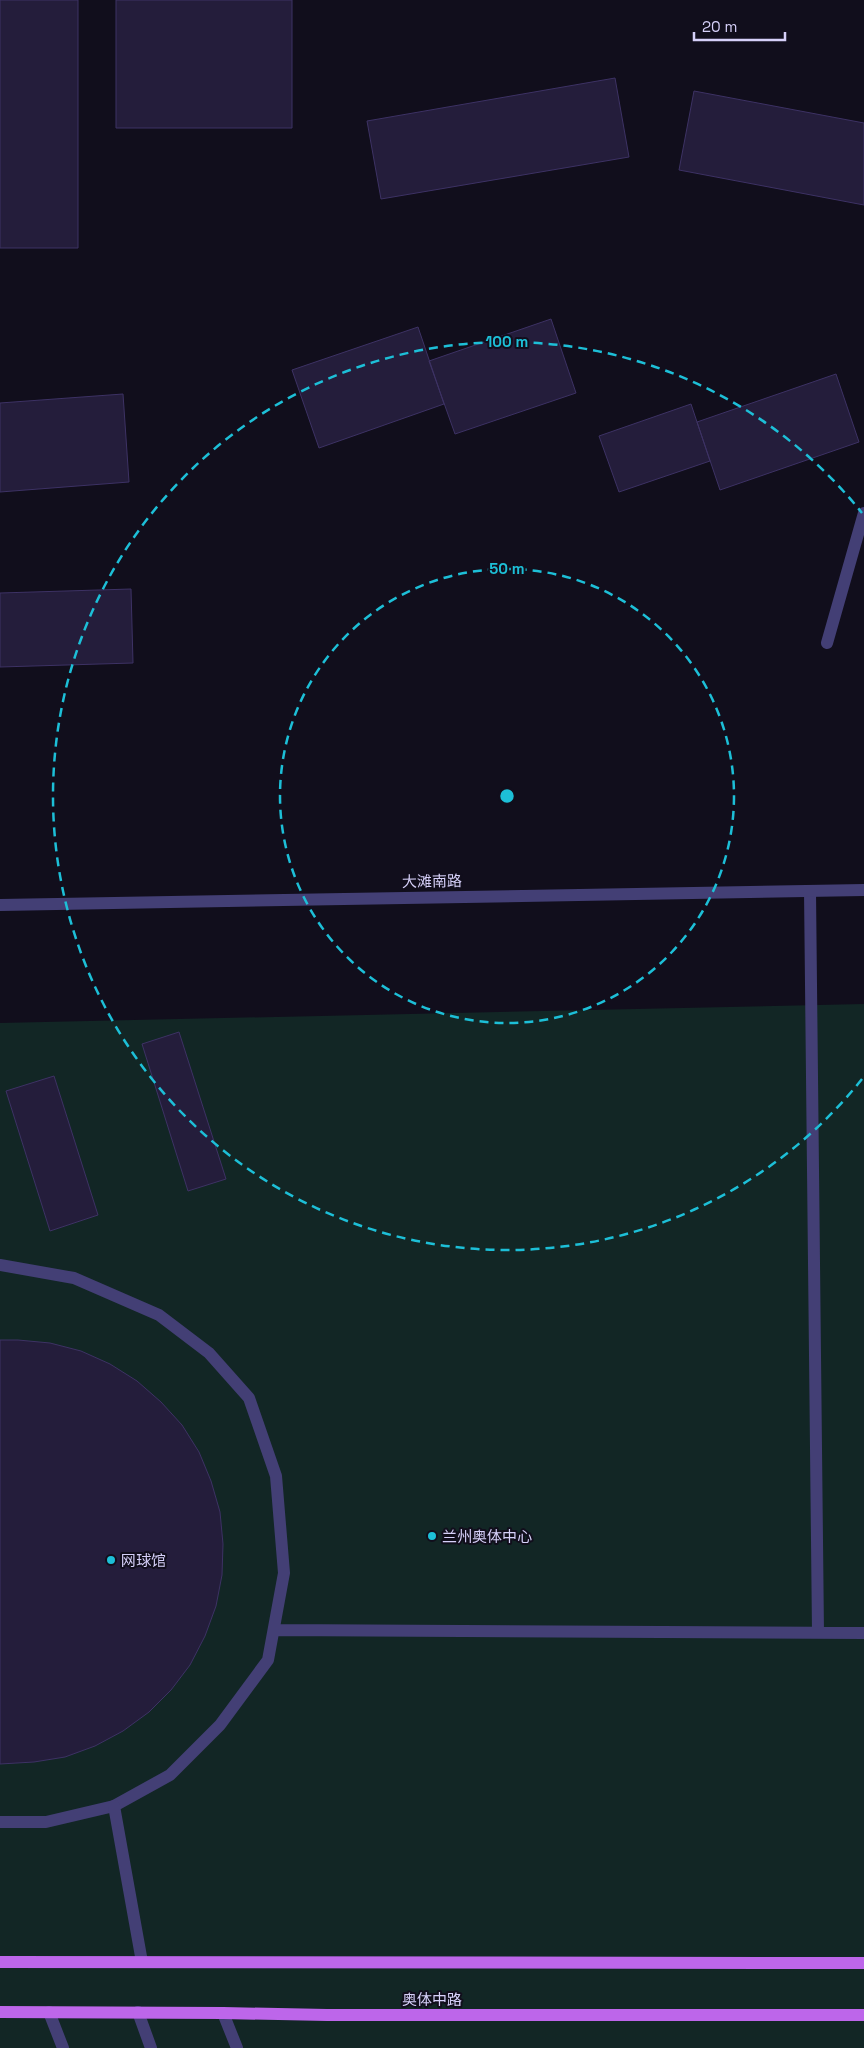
<svg xmlns="http://www.w3.org/2000/svg" width="864" height="2048" viewBox="0 0 864 2048" font-family="'Space Grotesk','Noto Sans SC',sans-serif">
  <rect width="100%" height="100%" fill="#110e1c"/>
  <path fill="#122625" d="M864 1004V2048H0V1023Z"/>
  <path fill="#241d3b" stroke="#3d3264" d="M0 0H78V248H0Z
    M116 0H292V128H116Z
    M615 78 629 157 381 199 367 121Z
    M694 91 864 123V205L679 170Z
    M551 319 576 393 455 434 429 361Z
    M418 327 444 404 319 448 292 370Z
    M836 374 859 442 720 490 697 422Z
    M123 394 129 482 0 492V403Z
    M691 404 710 461 619 492 599 436Z
    M131 589 133 663 0 667V593Z
    M179 1032 226 1179 188 1191 142 1044Z
    M54 1076 98 1215 50 1231 6 1091Z
    M0 1340H18L50 1343 81 1351 110 1364 137 1381 161 1402 182 1425 199 1452 211 1481 220 1512 223 1544 222 1575 216 1606 205 1636 190 1665 171 1690 149 1712 123 1731 95 1746 65 1757 34 1762 0 1764Z"/>
  <g fill="none" stroke-linecap="round" stroke-linejoin="round">
    <path stroke="#433f75" stroke-width="12" d="M810 891 818 1633
      M0 1265 74 1278 159 1315 209 1353 249 1398 276 1476 284 1573 268 1660 220 1725 170 1775 114 1806 46 1822H0
      M274 1630 864 1633"/>
    <path stroke="#433f75" stroke-width="12" d="M114 1806 142 1962
      M49 2012 63 2048
      M138 2012 151 2048
      M223 2013 237 2048"/>
    <path stroke="#433f75" stroke-width="12" d="M827 643 864 513"/>
    <path stroke="#433f75" stroke-width="12" d="M0 905 864 890"/>
    <path stroke="#bd66ea" stroke-width="12" d="M0 1962 864 1963
      M0 2012 223 2013 327 2015H864"/>
  </g>
  <g fill="none" stroke="#1dbfd7" stroke-width="2.5" stroke-dasharray="9 6">
    <circle cx="507" cy="796" r="227"/>
    <path d="M862 1079A454 454 0 1 1 862 513"/>
  </g>
  <g fill="#1dbfd7" stroke="#110e1c" stroke-width="2">
    <circle cx="432" cy="1536" r="5"/>
    <circle cx="111" cy="1560" r="5"/>
  </g>
  <g text-anchor="middle" dominant-baseline="central" stroke-width="4" stroke-linejoin="round" paint-order="stroke">
    <g font-size="15" fill="#d6d0f9" stroke="#110e1c">
      <text transform="translate(432 881) rotate(-1)">大滩南路</text>
      <text x="432" y="1999">奥体中路</text>
    </g>
    <g font-size="15" fill="#d6d0f9" stroke="#110e1c" text-anchor="start">
      <text x="442" y="1536">兰州奥体中心</text>
      <text x="121" y="1560">网球馆</text>
    </g>
  </g>
  <circle cx="507" cy="796" r="8" fill="#1dbfd7" stroke="#110e1c" stroke-width="2.5"/>
  <g font-size="15" text-anchor="middle" font-weight="bold" fill="#1dbfd7" stroke="#110e1c" stroke-width="4" stroke-linejoin="round" paint-order="stroke">
    <text x="507" y="347">100 m</text>
    <text x="507" y="574">50 m</text>
  </g>
  <path d="M694 32v8h91v-8" fill="none" stroke="#d6d0f9" stroke-width="2.5"/>
  <text x="702" y="32" font-size="15" fill="#d6d0f9" stroke="#110e1c" stroke-width="4" paint-order="stroke">20 m</text>
</svg>
